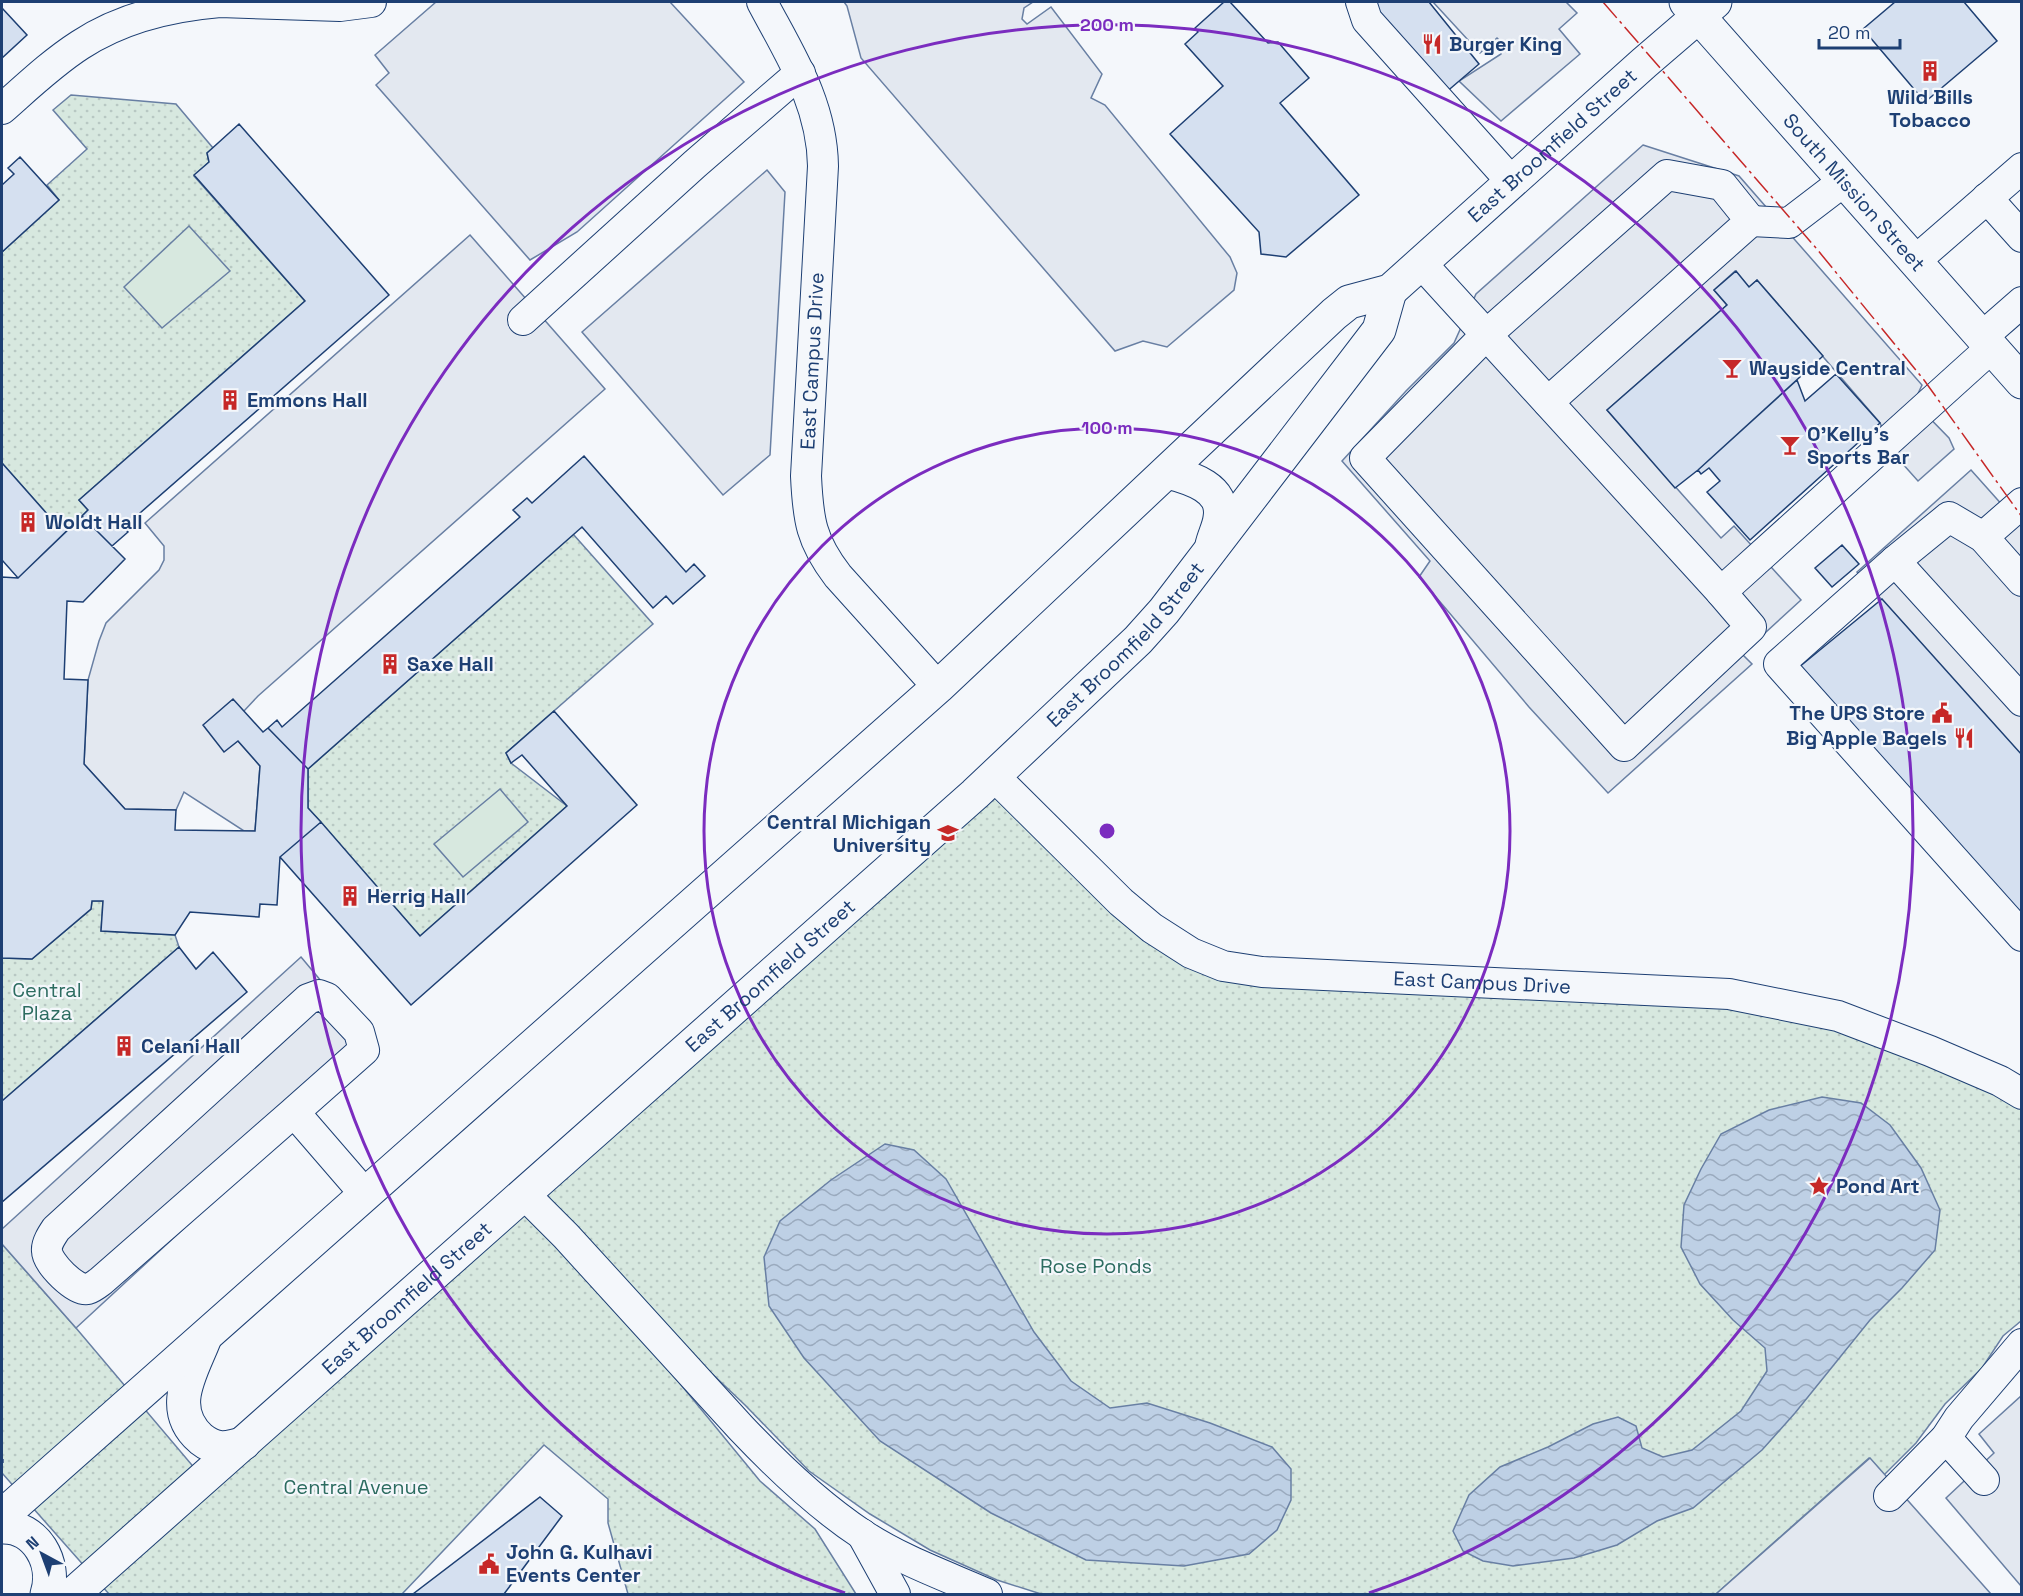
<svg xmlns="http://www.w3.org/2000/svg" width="2023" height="1596" viewBox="0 0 2023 1596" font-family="'Space Grotesk',sans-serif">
  <defs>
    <pattern id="grass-dots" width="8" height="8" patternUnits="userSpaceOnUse" patternTransform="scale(1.5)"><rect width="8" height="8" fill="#d7e8df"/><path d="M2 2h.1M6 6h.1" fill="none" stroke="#b8c8c3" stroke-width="1.8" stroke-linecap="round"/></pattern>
    <pattern id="water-waves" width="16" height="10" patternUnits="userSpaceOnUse" patternTransform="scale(1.5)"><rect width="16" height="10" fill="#bed0e5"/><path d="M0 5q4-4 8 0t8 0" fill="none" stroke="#9aaabe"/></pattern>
  </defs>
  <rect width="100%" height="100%" fill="#f4f7fb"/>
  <path fill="url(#grass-dots)" stroke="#687fa3" stroke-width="1.5" d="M71 95 176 104 213 148 207 153 209 162 194 176 305 301 79 500 88 510 69 529 61 520 56 524 2 463V252L59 200 47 185 87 149 53 110Z
    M573 534 653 624 506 753 511 763 567 806 420 936 308 808V769Z
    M994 776 1191 953 1790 1006 2021 1094V1321L2003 1336 1982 1368 1945 1404 1916 1443 1884 1475 1869 1458 1716 1594H1041L997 1580 930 1550 870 1514 809 1471 745 1405 530 1201 760 1481 815 1529 856 1594H628L608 1523V1499L544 1445 402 1594H109L2 1473V1244L76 1328 202 1477Z
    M92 901H103L101 931 175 935 179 947 2 1101V958L32 959 91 909Z"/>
  <path fill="#d7e8df" stroke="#687fa3" stroke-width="1.5" d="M189 226 230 271 162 328 124 287Z
    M500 789 528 822 463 877 434 844Z"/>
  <path fill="#e3e8f0" stroke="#687fa3" stroke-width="1.5" d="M436 2H670L744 82 577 232 530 260 376 85 389 73 375 55Z
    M844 2H1033L1024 8 1022 19 1027 24 1051 7 1102 74 1091 98 1105 105 1230 257 1237 273 1234 290 1167 347 1143 341 1115 351 861 58 847 6Z
    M1433 2H1566L1577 13 1559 29 1580 54 1501 121 1459 81 1501 54 1502 43 1497 38 1480 53Z
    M1643 145 1739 176 1922 385 1914 402 1949 438 1954 449 1918 481 1893 453 1880 423 1757 280 1749 287 1735 271 1714 290 1727 305 1607 410 1721 538 1734 526 1801 600 1742 654 1752 664 1608 793 1529 707 1419 577 1430 561 1342 461 1406 391 1454 343 1476 294Z
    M767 170 785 192 770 455 723 495 582 332Z
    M470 235 605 389 258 696 243 712 238 741 260 766 255 831H244L184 792 176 810 125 809 84 764 88 680 99 641 106 623 159 570 164 560V546L145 523Z
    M1971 470 2021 526V756L1857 572Z
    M301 957 378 1049 76 1328 2 1244V1229Z
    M2021 1396V1586L1946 1498 1994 1453 1979 1434Z
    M1870 1458 1991 1594H1716Z"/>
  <path fill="url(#water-waves)" stroke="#687fa3" stroke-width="1.5" d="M1822 1097 1861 1103 1890 1125 1921 1168 1940 1210 1935 1250 1902 1288 1870 1320 1795 1413 1762 1450 1693 1508 1657 1521 1617 1545 1574 1558 1513 1566 1483 1561 1463 1551 1453 1531 1469 1495 1500 1467 1548 1447 1593 1424 1618 1417 1636 1426 1642 1448 1663 1457 1692 1450 1741 1411 1767 1371 1765 1348 1733 1320 1700 1284 1681 1247 1684 1205 1701 1169 1721 1134 1769 1110Z
    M885 1144 914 1150 946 1179 1034 1332 1071 1381 1110 1408 1147 1403 1210 1423 1272 1447 1291 1469V1500L1277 1530 1249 1554 1184 1566 1086 1560 991 1513 880 1441 804 1358 769 1306 764 1257 780 1221 831 1180Z"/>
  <path fill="#d5e0f0" stroke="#1d3f73" stroke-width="1.5" d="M1224 2H1230L1268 43 1278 42 1309 78 1280 103 1359 195 1286 257 1261 254 1259 232 1170 134 1223 86 1185 44 1198 32 1195 28Z
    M1378 2H1429L1479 64 1444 94 1374 5Z
    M1895 2H1964L1997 41 1925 102 1863 29Z
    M2 8 27 35 2 58Z
    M239 124 389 295 124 527 128 532 112 546 82 516 88 510 79 500 305 301 194 175 209 162 207 153Z
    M20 157 59 200 2 252V185L14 174 8 168Z
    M1736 271 1749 287 1757 280 1823 356 1698 470 1675 488 1607 410 1727 305 1714 290Z
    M1836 374 1880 423 1750 540 1707 492 1720 481 1709 468 1701 474 1698 470 1797 380 1805 401Z
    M584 456 686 572 694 564 705 576 673 604 666 596 653 608 582 527 308 769 268 728 277 720 282 727 520 517 513 510 527 498 532 503Z
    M2 463 56 524 61 519 69 529 18 578 2 560Z
    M82 516 125 559 83 602 67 601 64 679 88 680 84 764 125 809 176 810 175 830 255 831 260 766 238 741 224 752 203 725 233 699 263 732 268 728 308 769V808L321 822 280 857 277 905 260 904 259 917 190 912 175 935 101 931 103 901H92L91 909 32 959 2 958V577L18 578Z
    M1842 545 1859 564 1832 587 1815 568Z
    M1882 599 2022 755V922L1798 668Z
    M554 711 637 805 411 1005 280 857 321 822 420 936 567 806 522 755 511 763 506 753Z
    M179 947 196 969 213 952 247 992 2 1202V1101Z
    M540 1497 562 1516 504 1594H413Z"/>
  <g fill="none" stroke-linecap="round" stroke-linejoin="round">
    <g stroke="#1d3f73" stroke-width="32">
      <g id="minor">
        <path d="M762 2C790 55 822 103 823 166L806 476C808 520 811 541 838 576L938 687"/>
        <path d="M1361 2 1367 20 1511 181"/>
        <path d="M2 109C27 87 52 63 80 45 121 18 172 6 220 2L340 6 371 2"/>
        <path d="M1987 198 2022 237"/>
        <path d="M1751 221 1789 223 1844 181"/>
        <path d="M1915 261 2022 168"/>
        <path d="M1421 263 1721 592 1991 348"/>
        <path d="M523 320 695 164 800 73"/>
        <path d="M1982 337 2022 302"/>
        <path d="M1548 402 1751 221 1722 185 1667 175 1486 335 1365 458 1624 746 1751 627 1721 592"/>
        <path d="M1983 537 2022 503"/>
        <path d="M1895 561 2022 701"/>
        <path d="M2022 581 1983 537 1949 517 1895 561 1779 664 2022 936"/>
        <path id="s1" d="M994 776 1121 902 1152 928 1191 953 1223 966 1262 972 1729 994 1838 1016 1930 1051 2000 1081 2022 1094"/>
        <path d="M294 1112 101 1281C97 1284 92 1288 88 1289 76 1292 47 1263 47 1251 46 1244 52 1235 56 1229L308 999 319 995 327 998 359 1032 364 1050 294 1112 364 1193"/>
        <path d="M524 1194 566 1236 741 1428C777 1466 819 1506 863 1535 901 1560 946 1576 987 1594"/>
        <path d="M1946 1438 1984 1480"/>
        <path d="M1889 1496 1946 1438 1959 1418 2022 1344"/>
        <path d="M862 1534 895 1594"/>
      </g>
    </g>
    <g stroke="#1d3f73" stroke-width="35">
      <g id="major">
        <path id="s2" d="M1686 2 2022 382"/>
        <path d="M1168 472C1191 478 1225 488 1220 518 1219 527 1214 536 1212 545"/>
        <path d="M204 1340C191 1373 167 1409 201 1439 216 1451 227 1449 244 1443"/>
        <path id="s3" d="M2 1516 938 687 1334 314 1349 302 1390 291 1644 63 1715 2"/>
        <path d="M2 1527C36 1526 57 1563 47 1594"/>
        <path id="s4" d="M73 1594 975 794 1138 640 1164 611 1379 330 1390 291"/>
      </g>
    </g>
    <path stroke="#5e769c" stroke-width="4" stroke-dasharray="4.5 3" stroke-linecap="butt" d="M2 1461H4"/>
    <use href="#minor" stroke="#f4f7fb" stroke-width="30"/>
    <use href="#major" stroke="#f4f7fb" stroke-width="33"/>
    <path stroke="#c62828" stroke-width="1.5" stroke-dasharray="21 4.5 3 4.5" stroke-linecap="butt" d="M1603 2 1816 248 1924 380 2022 517"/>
  </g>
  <g fill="none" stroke="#7b2cbf" stroke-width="3">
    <circle cx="1107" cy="831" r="403"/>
    <path d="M845 1593A806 806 0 1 1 1369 1593"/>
  </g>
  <defs>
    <g id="restaurant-bare" transform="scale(1.62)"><path d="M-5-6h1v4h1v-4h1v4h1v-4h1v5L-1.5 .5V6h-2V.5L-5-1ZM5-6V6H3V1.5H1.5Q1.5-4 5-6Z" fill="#c62828" stroke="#f4f7fb" stroke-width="2.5" paint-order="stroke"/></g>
    <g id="building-bare" transform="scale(1.62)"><path d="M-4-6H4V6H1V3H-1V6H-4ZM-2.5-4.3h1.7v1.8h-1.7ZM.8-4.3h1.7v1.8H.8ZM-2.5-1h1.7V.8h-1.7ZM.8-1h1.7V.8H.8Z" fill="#c62828" stroke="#f4f7fb" stroke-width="2.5" paint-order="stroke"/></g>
    <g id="bar-bare" transform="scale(1.62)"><path d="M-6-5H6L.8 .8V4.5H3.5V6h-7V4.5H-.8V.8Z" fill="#c62828" stroke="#f4f7fb" stroke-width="2.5" paint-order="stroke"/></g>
    <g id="civic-bare" transform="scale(1.62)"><path d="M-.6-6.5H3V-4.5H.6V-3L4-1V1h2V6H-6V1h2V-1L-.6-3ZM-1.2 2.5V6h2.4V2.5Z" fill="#c62828" stroke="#f4f7fb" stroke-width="2.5" paint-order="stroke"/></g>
    <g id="university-bare" transform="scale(1.62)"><path d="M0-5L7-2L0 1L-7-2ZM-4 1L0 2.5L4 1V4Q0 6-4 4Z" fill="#c62828" stroke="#f4f7fb" stroke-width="2.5" paint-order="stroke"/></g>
    <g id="sight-bare" transform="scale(1.62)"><path d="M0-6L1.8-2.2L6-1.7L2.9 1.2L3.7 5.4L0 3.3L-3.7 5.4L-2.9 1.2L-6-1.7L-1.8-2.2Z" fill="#c62828" stroke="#f4f7fb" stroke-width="2.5" paint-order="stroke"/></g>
  </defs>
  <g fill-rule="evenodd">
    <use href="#restaurant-bare" x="1432" y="44"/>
    <use href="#building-bare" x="1930" y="71"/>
    <use href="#bar-bare" x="1732" y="368"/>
    <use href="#building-bare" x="230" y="400"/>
    <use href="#bar-bare" x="1790" y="445"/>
    <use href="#building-bare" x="28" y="522"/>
    <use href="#building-bare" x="390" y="664"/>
    <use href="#civic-bare" x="1942" y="713"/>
    <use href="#restaurant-bare" x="1964" y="738"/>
    <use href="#university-bare" x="948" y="833"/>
    <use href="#building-bare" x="350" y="896"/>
    <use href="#building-bare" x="124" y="1046"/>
    <use href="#sight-bare" x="1819" y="1186"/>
    <use href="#civic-bare" x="489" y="1564"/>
  </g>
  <g text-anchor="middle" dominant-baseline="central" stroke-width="4.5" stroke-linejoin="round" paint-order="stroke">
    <g font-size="20" font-weight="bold" fill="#1d3f73" stroke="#f4f7fb" text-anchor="start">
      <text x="1449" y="44">Burger King</text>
      <text x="1930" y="97" text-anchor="middle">Wild Bills<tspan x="1930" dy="23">Tobacco</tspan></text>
      <text x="1749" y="368">Wayside Central</text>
      <text x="247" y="400">Emmons Hall</text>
      <text x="1807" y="434">O'Kelly's<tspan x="1807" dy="23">Sports Bar</tspan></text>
      <text x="45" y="522">Woldt Hall</text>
      <text x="407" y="664">Saxe Hall</text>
      <text x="1925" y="713" text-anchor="end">The UPS Store</text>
      <text x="1947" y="738" text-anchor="end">Big Apple Bagels</text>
      <text x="931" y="822" text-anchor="end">Central Michigan<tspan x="931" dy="23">University</tspan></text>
      <text x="367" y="896">Herrig Hall</text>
      <text x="141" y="1046">Celani Hall</text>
      <text x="1836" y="1186">Pond Art</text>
      <text x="506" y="1552">John G. Kulhavi<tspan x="506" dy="23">Events Center</tspan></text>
    </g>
    <g font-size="20" fill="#1d3f73" stroke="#f4f7fb">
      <text stroke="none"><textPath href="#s3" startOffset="2074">East Broomfield Street</textPath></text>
      <text stroke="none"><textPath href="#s2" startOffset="254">South Mission Street</textPath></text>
      <text transform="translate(812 361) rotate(-87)">East Campus Drive</text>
      <text stroke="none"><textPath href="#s4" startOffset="1418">East Broomfield Street</textPath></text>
      <text stroke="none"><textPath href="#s4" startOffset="932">East Broomfield Street</textPath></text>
      <text stroke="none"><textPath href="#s1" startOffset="560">East Campus Drive</textPath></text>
      <text stroke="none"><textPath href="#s4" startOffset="446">East Broomfield Street</textPath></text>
    </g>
    <g font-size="20" fill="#2c6c60" stroke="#f4f7fb">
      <text x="47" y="990">Central<tspan x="47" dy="23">Plaza</tspan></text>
      <text x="1096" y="1266">Rose Ponds</text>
      <text x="356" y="1487">Central Avenue</text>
    </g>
  </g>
  <circle cx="1107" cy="831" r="9" fill="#7b2cbf" stroke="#f4f7fb" stroke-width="3"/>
  <g font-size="18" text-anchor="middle" font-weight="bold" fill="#7b2cbf" stroke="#f4f7fb" stroke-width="4.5" stroke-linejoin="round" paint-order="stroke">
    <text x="1107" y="31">200 m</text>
    <text x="1107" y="434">100 m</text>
  </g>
  <rect width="2023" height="1596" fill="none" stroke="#1d3f73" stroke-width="6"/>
  <g transform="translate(42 1554) rotate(319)" stroke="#f4f7fb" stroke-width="4.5" paint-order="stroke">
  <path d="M0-4.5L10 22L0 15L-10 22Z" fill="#1d3f73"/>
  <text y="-9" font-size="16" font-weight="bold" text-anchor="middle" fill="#1d3f73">N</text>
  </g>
  <path d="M1819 39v9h81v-9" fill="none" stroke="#1d3f73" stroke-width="3"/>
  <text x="1828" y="39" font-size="18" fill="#1d3f73" stroke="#f4f7fb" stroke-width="4.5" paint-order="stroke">20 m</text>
</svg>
